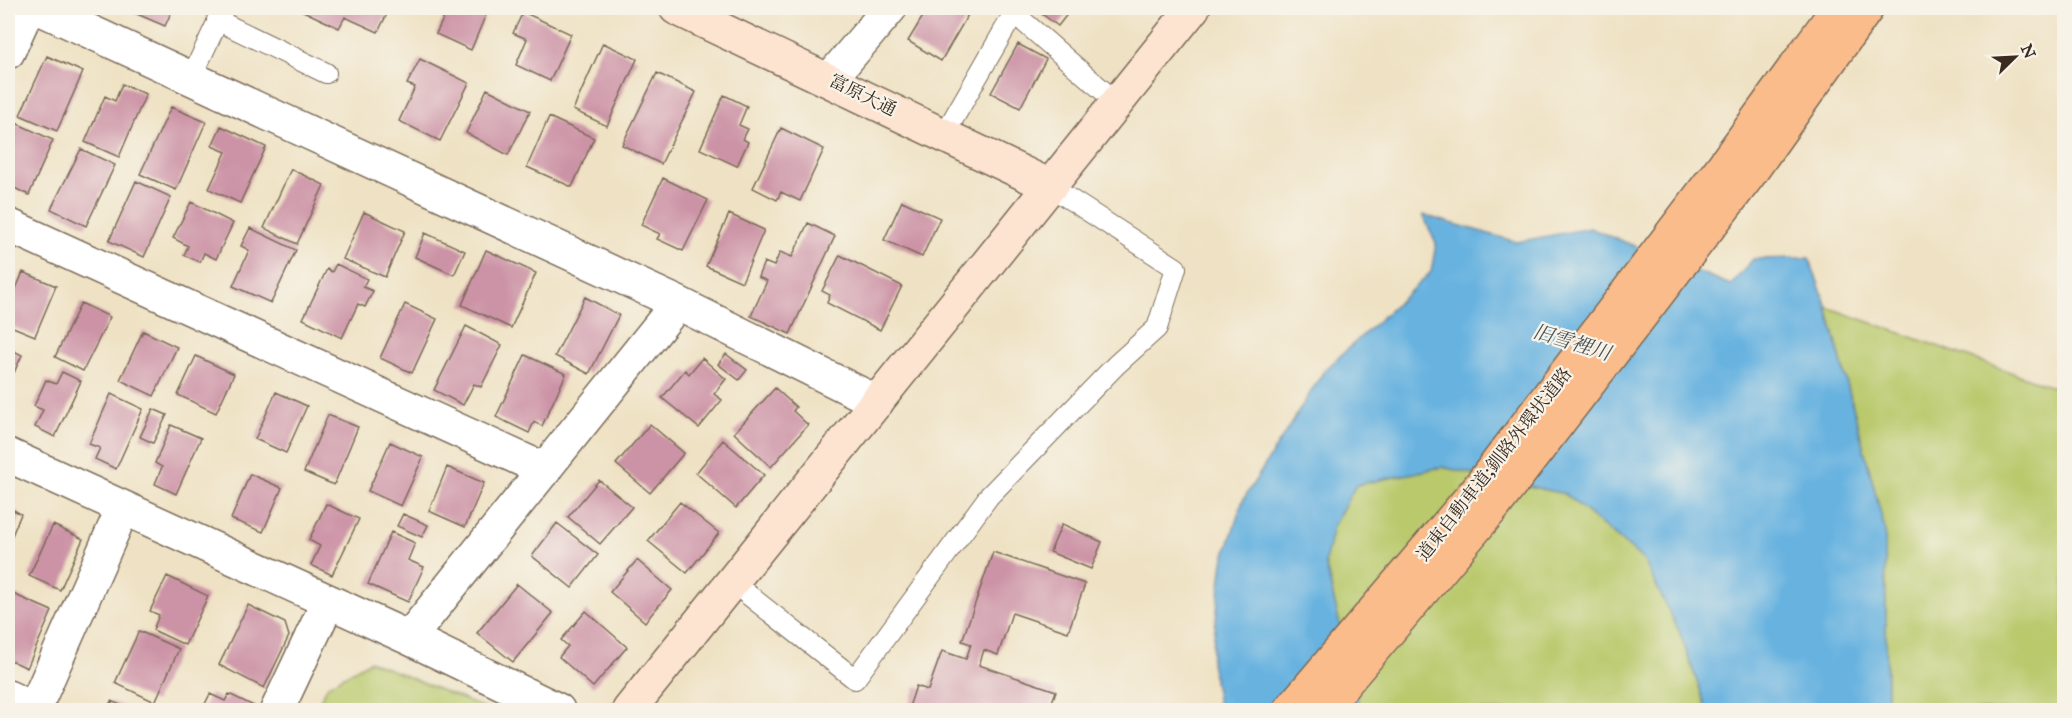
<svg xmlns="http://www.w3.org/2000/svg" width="2072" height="718" viewBox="0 0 2072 718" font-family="'IM FELL Great Primer','Noto Serif JP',serif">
  <rect width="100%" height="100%" fill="#f7f3e8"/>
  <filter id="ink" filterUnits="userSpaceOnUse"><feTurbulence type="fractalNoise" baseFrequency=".0167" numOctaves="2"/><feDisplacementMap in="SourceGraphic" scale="12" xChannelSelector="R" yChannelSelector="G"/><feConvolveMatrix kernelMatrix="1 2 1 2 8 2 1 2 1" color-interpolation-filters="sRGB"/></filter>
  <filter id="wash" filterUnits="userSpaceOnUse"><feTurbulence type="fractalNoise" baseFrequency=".008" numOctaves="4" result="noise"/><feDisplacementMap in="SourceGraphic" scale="24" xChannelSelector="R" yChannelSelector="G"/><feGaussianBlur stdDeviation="1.35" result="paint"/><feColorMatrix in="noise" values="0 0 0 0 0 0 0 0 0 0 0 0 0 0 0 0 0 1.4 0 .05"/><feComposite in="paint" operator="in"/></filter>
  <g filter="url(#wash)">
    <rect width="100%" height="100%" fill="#efe2c4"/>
    <path fill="#b9c96c" stroke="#7a7a45" stroke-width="1.5" d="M1827 307 2064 391V710H1887L1885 530Z
      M1442 467 1565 494 1643 559 1680 633 1707 710H1360L1325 562 1333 526 1356 485Z
      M370 661 489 710H315L328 685Z"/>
    <path fill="#68b2e0" stroke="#526e7f" stroke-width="1.5" d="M1423 215 1517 242 1590 228 1731 285 1753 259 1809 258 1827 307 1885 530 1887 710H1707L1680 633 1643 559 1565 494 1442 467 1356 485 1333 526 1325 562 1360 710H1219L1211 662 1223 561 1243 500 1324 371 1431 272 1436 244Z"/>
    <g id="blocks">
      <path fill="#cc93a6" d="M123 8H173L165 26Z
        M297 8H390L378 32 345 17 339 28Z
        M448 8H478L487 12 471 50 436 34Z
        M928 8H972L941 61 908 41Z
        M1034 8H1072L1058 26Z
        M523 12 571 34 550 81 516 65 527 39 513 33Z
        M603 43 637 59 607 126 573 110Z
        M1018 44 1046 59 1020 108 991 93Z
        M47 56 83 72 57 131 20 115Z
        M420 59 469 83 440 141 399 121 415 87 407 84Z
        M657 73 696 92 661 164 622 145Z
        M122 84 146 94 119 157 85 142 105 96 115 101Z
        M487 89 530 111 508 155 466 133Z
        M724 95 747 106 739 125 748 129 743 139 748 142 737 166 700 149Z
        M171 107 206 122 176 190 140 174Z
        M549 117 594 138 572 187 527 167Z
        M16 123 53 140 29 195 8 185V143Z
        M221 126 266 147 240 203 209 189 226 152 212 146Z
        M781 128 824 149 800 201 781 192 777 200 753 188Z
        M81 149 115 165 86 226 51 209Z
        M291 169 324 185 297 244 264 228Z
        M663 178 708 200 683 251 657 239 660 234 641 225Z
        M136 181 171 197 144 257 109 241Z
        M902 201 940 218 922 257 884 240Z
        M191 202 233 223 216 259 204 253 200 262 184 255 188 246 173 238Z
        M364 212 405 231 385 277 343 259Z
        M729 214 764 230 742 282 706 266Z
        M808 223 835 236 790 334 751 316 767 281 758 277 764 262 774 266 780 252 792 257Z
        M250 228 296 250 271 303 233 286 249 250 241 246Z
        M425 233 465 251 454 275 415 257Z
        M486 250 536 273 511 328 462 305Z
        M840 255 902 286 880 330 827 303 830 295 822 291Z
        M336 264 367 279 363 287 373 291 365 307 358 304 342 338 303 319 327 269 332 272Z
        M23 272 56 286 35 336 8 325V308Z
        M585 297 619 315 589 374 555 356Z
        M81 303 110 317 83 371 55 357Z
        M405 304 437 319 412 373 380 358Z
        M466 326 502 345 481 387 474 384 463 405 434 390Z
        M143 331 177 347 154 396 120 380Z
        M8 348 22 355 8 386Z
        M726 354 747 370 739 380 718 364Z
        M525 355 566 374 542 426 534 422 529 433 496 417Z
        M196 356 234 374 216 413 178 395Z
        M702 358 726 379 714 394 722 400 699 428 662 398 685 370 689 374Z
        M62 372 81 381 55 437 35 427 43 410 34 406 46 380 56 384Z
        M775 388 796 407 793 411 808 425 771 467 734 433Z
        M276 392 307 406 286 453 255 439Z
        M111 394 143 409 116 469 95 459 100 448 89 444Z
        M153 409 167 415 153 443 140 437Z
        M328 415 358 427 334 485 304 472Z
        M650 424 684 453 650 493 616 464Z
        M171 425 201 438 176 494 155 484 162 467 155 463Z
        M723 440 764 475 736 508 696 473Z
        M390 442 423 457 401 506 368 491Z
        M447 467 484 483 465 527 429 511Z
        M250 474 282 488 263 532 231 519Z
        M599 480 632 507 600 544 568 517Z
        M680 502 719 533 687 573 648 541Z
        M326 504 359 519 332 575 311 565 320 546 309 540Z
        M8 507 21 514 8 545Z
        M403 514 428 525 422 537 397 526Z
        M557 523 598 555 572 588 532 556Z
        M1062 524 1102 542 1091 569 1050 552Z
        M53 525 83 539 60 590 29 576Z
        M391 532 415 543 408 560 424 567 408 602 368 584Z
        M993 552 1085 584 1068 632 1012 613 998 655 984 650 979 665 1056 691 1049 710H908L916 686 928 690 942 651 966 659 971 644 962 641Z
        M637 560 672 590 645 622 610 592Z
        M167 576 208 596 185 645 153 630 159 615 150 611Z
        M517 584 553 613 513 662 477 633Z
        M13 594 52 611 27 668 8 659V607Z
        M248 605 285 623 289 636 264 688 219 665Z
        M586 611 627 647 593 687 559 657 568 646 561 640Z
        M139 631 179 649 155 702 115 683Z
        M210 694 225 701 229 694 256 707 254 710H202Z
        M111 701 132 710H107Z"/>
    </g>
  </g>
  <g filter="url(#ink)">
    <use href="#blocks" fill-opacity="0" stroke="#7a6a58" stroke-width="1.5"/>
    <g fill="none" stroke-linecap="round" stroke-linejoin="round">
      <g stroke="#7a6a58" stroke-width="22">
        <path id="lane" d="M1008 8 1116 102
          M217 20 326 73
          M191 78 224 8
          M944 135 1014 13
          M732 582 855 679 989 496 1116 365 1157 328 1176 268 1048 185"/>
      </g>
      <g stroke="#7a6a58" stroke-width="36">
        <path id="street" d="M39 8 678 303 877 402
          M8 52 28 8
          M830 79 890 8
          M8 225 545 470
          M8 455 409 638 558 710
          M409 638 678 303
          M8 697 34 709
          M34 710 123 508
          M277 710 328 602"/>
      </g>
      <g stroke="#7a6a58" stroke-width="36">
        <path id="secondary" d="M676 8 1048 185
          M629 710 1193 8"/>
      </g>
      <g stroke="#7a6a58" stroke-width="36">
        <path id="highway" d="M1290 710 1477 490 1724 165 1838 8
          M1322 710 1495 505 1748 176 1867 8"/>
      </g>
      <use href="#lane" stroke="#fff" stroke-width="20"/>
      <use href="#street" stroke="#fff" stroke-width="33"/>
      <use href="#secondary" stroke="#fde4d1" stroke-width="33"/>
      <use href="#highway" stroke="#fabc8b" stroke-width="33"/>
    </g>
  </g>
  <g text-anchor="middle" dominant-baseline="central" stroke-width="4.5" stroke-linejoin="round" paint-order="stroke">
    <g font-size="18" fill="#3b2a1e" stroke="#f7f3e8">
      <text transform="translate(863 95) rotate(26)">富原大通</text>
      <text transform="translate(1494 464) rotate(-52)">道東自動車道;釧路外環状道路</text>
    </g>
    <g font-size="20" font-style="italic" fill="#485358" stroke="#f7f3e8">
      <text transform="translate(1572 342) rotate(17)">旧雪裡川</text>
    </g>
  </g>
  <rect width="2072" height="718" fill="none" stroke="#f7f3e8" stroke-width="30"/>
  <g transform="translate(2015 57) rotate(66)" stroke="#f7f3e8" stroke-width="4.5" paint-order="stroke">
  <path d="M0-4.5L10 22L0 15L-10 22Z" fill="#3b2a1e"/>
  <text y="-9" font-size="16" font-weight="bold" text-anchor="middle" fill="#3b2a1e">N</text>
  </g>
</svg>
